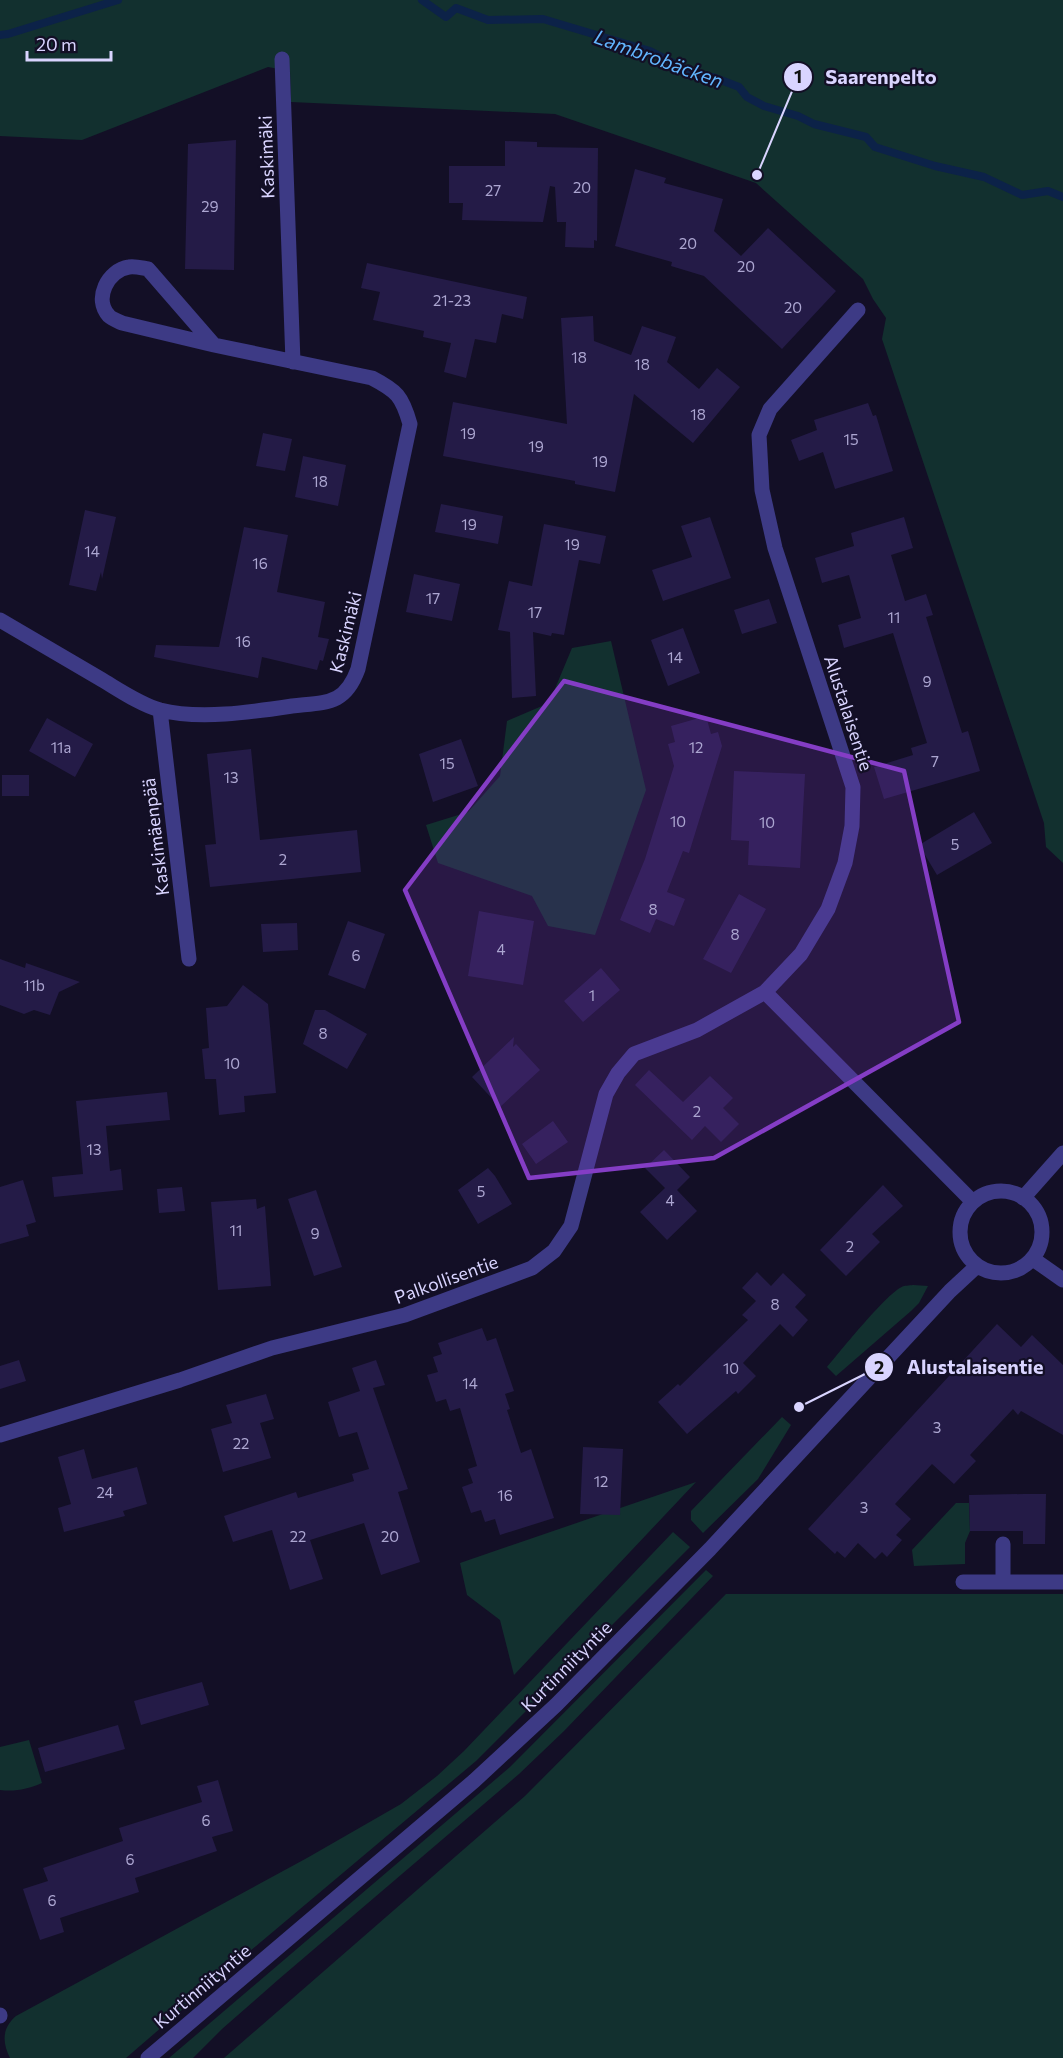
<svg xmlns="http://www.w3.org/2000/svg" width="1063" height="2058" viewBox="0 0 1063 2058" font-family="Commissioner,sans-serif">
  <rect width="100%" height="100%" fill="#130f26"/>
  <path fill="#12302f" d="M0 0H1063V863L1046 847 1044 823 882 339 886 318 873 299 863 279 756 183 555 114 291 102 290 71 268 67 82 140 0 136Z
    M611 641 646 790 595 935 548 926 532 896 438 863 426 825 468 812 500 776 507 721 549 703 572 648Z
    M913 1285 928 1286 919 1303 911 1311 836 1376 827 1367C840 1352 889 1290 904 1286 904 1286 913 1285 913 1285Z
    M782 1417 791 1425 758 1479 703 1533 691 1520V1511Z
    M696 1482 514 1675 500 1620 467 1595 460 1563Z
    M956 1503H969L970 1531 965 1543V1564L914 1566 912 1550Z
    M673 1532 690 1547 476 1761 250 1951 126 2058H10C2 2042 2 2028 16 2016L307 1858 401 1804 437 1776 464 1751Z
    M706 1570 713 1576 564 1731 519 1774 279 1979 222 2029 193 2058H169L510 1767Z
    M726 1594H1063V2058H224L525 1796Z
    M29 1740 42 1783C28 1789 15 1792 0 1790V1747Z"/>
  <g fill="none" stroke-linecap="round" stroke-linejoin="round">
    <path stroke="#0c2248" stroke-width="8" d="M422 0 446 17 456 8 488 20 543 19 650 51 705 79 713 77 739 87 747 97 764 106 798 116 814 124 866 137 875 147 935 166 984 177 1022 195 1048 191 1063 197
      M0 35 8 34 118 0"/>
  </g>
  <path fill="#241b47" d="M236 140 234 270 185 269 188 144Z
    M505 141 537 142V147L598 148 597 241 594 240V248L565 247 566 222H557L555 187 550 186 543 222 462 220 463 203H449V166H505Z
    M635 169 666 178 664 183 723 199 714 231 741 256 768 228 836 291 782 349 704 276 671 266 672 262 615 246Z
    M367 263 527 297 523 319 502 314 496 343 475 339 466 378 444 372 451 343 423 337 424 331 373 320 380 292 361 288Z
    M593 316 594 341 631 355 642 326 676 337 667 362 699 389 717 368 740 387 693 443 634 394 615 492 575 484V481L443 456 453 402 567 424 561 318Z
    M868 403 873 416 876 415 893 471 835 489 823 452 799 461 791 440 817 430 814 420Z
    M263 433 292 439 285 471 256 466Z
    M303 456 346 465 338 506 295 497Z
    M441 504 503 516 498 544 435 532Z
    M85 510 116 517 102 579 101 572 96 591 69 585Z
    M710 517 731 578 663 601 652 570 692 557 681 526Z
    M904 517 913 548 891 555 905 601 926 594 933 615 926 617 962 733 968 731 980 771 884 799 874 767 913 755 911 748 927 743 893 633 844 648 838 625 861 618 849 575 822 583 815 558 854 546 851 533Z
    M544 524 606 536 600 564 579 560 564 635 552 633 551 636 533 632 536 696 512 698 510 632 498 630 509 581 532 586Z
    M244 527 288 535 277 592 325 602 318 637 329 639 323 661 320 660 317 670 262 657 258 678 154 657 156 645 219 647Z
    M414 574 460 584 452 621 406 612Z
    M769 599 777 623 742 634 734 610Z
    M683 628 700 673 668 686 651 640Z
    M706 716 711 734 718 732 722 746 689 853 683 851 667 892 685 899 674 926 656 919 650 933 620 920 645 859 674 766 668 744 675 742 671 726Z
    M47 718 93 744 75 777 29 751Z
    M461 739 478 786 433 802 419 754Z
    M251 749 260 840 357 830 361 872 210 887 205 845 216 844 207 754Z
    M734 771 805 774 800 868 748 865 749 841 731 840Z
    M2 775H29V796H2Z
    M974 812 992 843 937 875 919 845Z
    M739 894 766 909 731 973 703 959Z
    M479 911 534 921 523 985 468 976Z
    M348 921 385 934 365 989 328 975Z
    M297 923 298 950 263 952 261 924Z
    M0 959 25 968 26 963 80 982 59 992 50 1015 34 1010 24 1014 0 1005Z
    M601 968 620 990 583 1022 564 1001Z
    M243 985 268 1004 276 1093 244 1096 245 1112 219 1115 216 1079H205L202 1049 209 1048 206 1008 227 1006Z
    M315 1010H325L367 1034 347 1069 303 1044Z
    M514 1037 513 1047 516 1044 540 1070 500 1107 472 1077Z
    M649 1070 683 1102 710 1076 733 1098 723 1108 739 1124 721 1142 705 1126 692 1140 635 1085Z
    M167 1092 170 1120 106 1126 110 1171 121 1169 123 1190 54 1197 52 1177 83 1174 76 1101Z
    M553 1121 568 1142 536 1164 522 1144Z
    M664 1150 690 1177 677 1190 697 1211 667 1240 640 1212 665 1188 645 1168Z
    M488 1168 495 1176 512 1204 478 1224 458 1190Z
    M23 1180 36 1222 26 1225 29 1236 0 1244V1187Z
    M883 1185 903 1206 872 1234 880 1242 846 1276 820 1250Z
    M182 1187 185 1211 159 1213 157 1189Z
    M316 1190 342 1267 314 1276 288 1199Z
    M256 1199 257 1209 265 1206 271 1286 218 1290 211 1202Z
    M757 1272 771 1286 783 1273 806 1295 795 1307 808 1320 793 1337 780 1324 743 1363 756 1376 738 1394 736 1391 687 1434 658 1402 678 1384 680 1386 748 1320 742 1315 756 1301 742 1288Z
    M997 1324 1021 1347 1032 1335 1063 1365V1435L1021 1411 1018 1415 1013 1409 970 1455 976 1461 954 1484 932 1464 895 1504 911 1519 896 1535 902 1540 887 1557 882 1552 875 1559 858 1543 845 1558 837 1551 835 1554 808 1529Z
    M482 1328 487 1341 496 1338 514 1391 505 1394 510 1409 507 1410 521 1453 531 1449 554 1518 500 1535 495 1519 485 1522 481 1510 471 1513 462 1487 473 1483 468 1469 477 1466 460 1408 450 1411 446 1399 436 1402 427 1375 438 1372 433 1357 442 1354 438 1343Z
    M19 1360 26 1381 0 1389V1366Z
    M376 1360 385 1385 373 1388 408 1489 398 1492 420 1562 381 1575 364 1523 310 1540 323 1579 290 1590 272 1530 233 1542 224 1516 296 1492 298 1498 354 1481 352 1474 369 1469 357 1432 339 1437 328 1402 360 1391 352 1368Z
    M266 1394 274 1419 260 1423 271 1458 223 1472 211 1429 232 1423 226 1405Z
    M583 1447 623 1449 620 1515 580 1514Z
    M84 1449 92 1479 137 1467 147 1504 123 1511 125 1516 64 1532 58 1508 71 1504 58 1457Z
    M1024 1494H1046L1045 1544H1023V1531H970L969 1495Z
    M202 1682 209 1705 141 1725 134 1701Z
    M118 1725 125 1749 45 1772 38 1748Z
    M218 1780 233 1831 212 1837 217 1851 135 1878 139 1892 60 1918 64 1932 40 1940 23 1889 48 1881 43 1868 123 1841 119 1828 202 1802 197 1786Z"/>
  <g fill="none" stroke-linecap="round" stroke-linejoin="round">
    <path stroke="#3d3a85" stroke-width="15" d="M282 59 293 362
      M0 620C33 639 66 659 99 678 118 689 139 704 160 710 200 720 252 712 292 706 327 702 345 705 358 669L410 424C402 396 397 391 372 378L214 345 122 323C118 321 112 319 109 316 93 299 108 270 129 267 135 266 142 268 148 269L214 345
      M160 710 189 959
      M765 992 973 1202
      M960 1232a41 41 0 1 1 82 0a41 41 0 1 1-82 0Z
      M1023 1198 1063 1153
      M1033 1259 1063 1280
      M0 1435 180 1380 272 1348 405 1315 532 1268 554 1251 571 1226 606 1094 618 1073 634 1054 697 1030 765 992 801 954 828 909 845 863 852 826 853 787 775 548 762 490 759 435 770 409 858 310
      M1003 1544V1582
      M963 1582H1063
      M0 2016V2015
      M148 2058 474 1781 556 1705 710 1549 950 1291 977 1266"/>
  </g>
  <path fill="#843dc5" fill-opacity="0.2" stroke="#843dc5" stroke-width="4.5" stroke-linejoin="round" d="M564 681 904 771 959 1022 714 1158 529 1178 405 890Z"/>
  <g text-anchor="middle" dominant-baseline="central" stroke-width="4.5" stroke-linejoin="round" paint-order="stroke">
    <g font-size="15" fill="#aca6d1">
      <text x="582" y="187">20</text>
      <text x="493" y="190">27</text>
      <text x="210" y="206">29</text>
      <text x="688" y="243">20</text>
      <text x="746" y="266">20</text>
      <text x="452" y="300">21-23</text>
      <text x="793" y="307">20</text>
      <text x="579" y="357">18</text>
      <text x="642" y="364">18</text>
      <text x="698" y="414">18</text>
      <text x="468" y="433">19</text>
      <text x="851" y="439">15</text>
      <text x="536" y="446">19</text>
      <text x="600" y="461">19</text>
      <text x="320" y="481">18</text>
      <text x="469" y="524">19</text>
      <text x="572" y="544">19</text>
      <text x="92" y="551">14</text>
      <text x="260" y="563">16</text>
      <text x="433" y="598">17</text>
      <text x="535" y="612">17</text>
      <text x="894" y="617">11</text>
      <text x="243" y="641">16</text>
      <text x="675" y="657">14</text>
      <text x="927" y="681">9</text>
      <text x="61" y="747">11a</text>
      <text x="696" y="747">12</text>
      <text x="935" y="761">7</text>
      <text x="447" y="763">15</text>
      <text x="231" y="777">13</text>
      <text x="678" y="821">10</text>
      <text x="767" y="822">10</text>
      <text x="955" y="844">5</text>
      <text x="283" y="859">2</text>
      <text x="653" y="909">8</text>
      <text x="735" y="934">8</text>
      <text x="501" y="949">4</text>
      <text x="356" y="955">6</text>
      <text x="34" y="985">11b</text>
      <text x="592" y="995">1</text>
      <text x="323" y="1033">8</text>
      <text x="232" y="1063">10</text>
      <text x="697" y="1111">2</text>
      <text x="94" y="1149">13</text>
      <text x="481" y="1191">5</text>
      <text x="670" y="1200">4</text>
      <text x="236" y="1230">11</text>
      <text x="315" y="1233">9</text>
      <text x="850" y="1246">2</text>
      <text x="775" y="1304">8</text>
      <text x="731" y="1368">10</text>
      <text x="470" y="1383">14</text>
      <text x="937" y="1427">3</text>
      <text x="241" y="1443">22</text>
      <text x="601" y="1481">12</text>
      <text x="105" y="1492">24</text>
      <text x="505" y="1495">16</text>
      <text x="864" y="1507">3</text>
      <text x="298" y="1536">22</text>
      <text x="390" y="1536">20</text>
      <text x="206" y="1820">6</text>
      <text x="130" y="1859">6</text>
      <text x="52" y="1900">6</text>
    </g>
    <g font-size="18" fill="#d9d4ff" stroke="#130f26">
      <text transform="translate(266 157) rotate(-92)">Kaskimäki</text>
      <text transform="translate(345 632) rotate(-76)">Kaskimäki</text>
      <text transform="translate(849 713) rotate(72)">Alustalaisentie</text>
      <text transform="translate(155 837) rotate(-97)">Kaskimäenpää</text>
      <text transform="translate(446 1279) rotate(-20)">Palkollisentie</text>
      <text transform="translate(566 1666) rotate(-45)">Kurtinniityntie</text>
      <text transform="translate(202 1986) rotate(-40)">Kurtinniityntie</text>
    </g>
    <g font-size="20" font-style="italic" fill="#62b6ff" stroke="#130f26">
      <text transform="translate(659 58) rotate(20)">Lambrobäcken</text>
    </g>
  </g>
  <path fill="none" stroke="#d9d4ff" stroke-width="2" d="M757 175L798 77M799 1407L879 1367"/>
  <g fill="#d9d4ff" stroke="#130f26" stroke-width="2">
    <circle cx="757" cy="175" r="6"/>
    <circle cx="799" cy="1407" r="6"/>
    <circle cx="798" cy="77" r="15"/>
    <circle cx="879" cy="1367" r="15"/>
  </g>
  <g font-size="18" text-anchor="middle" font-weight="bold" fill="#111">
    <text x="798" y="83">1</text>
    <text x="879" y="1374">2</text>
  </g>
  <g font-size="20" text-anchor="middle" font-weight="bold" fill="#d9d4ff" stroke="#130f26" stroke-width="4.5" stroke-linejoin="round" paint-order="stroke">
    <text x="881" y="84">Saarenpelto</text>
    <text x="975" y="1374">Alustalaisentie</text>
  </g>
  <path d="M27 51v9h84v-9" fill="none" stroke="#d9d4ff" stroke-width="3"/>
  <text x="36" y="51" font-size="18" fill="#d9d4ff" stroke="#130f26" stroke-width="4.5" paint-order="stroke">20 m</text>
</svg>
